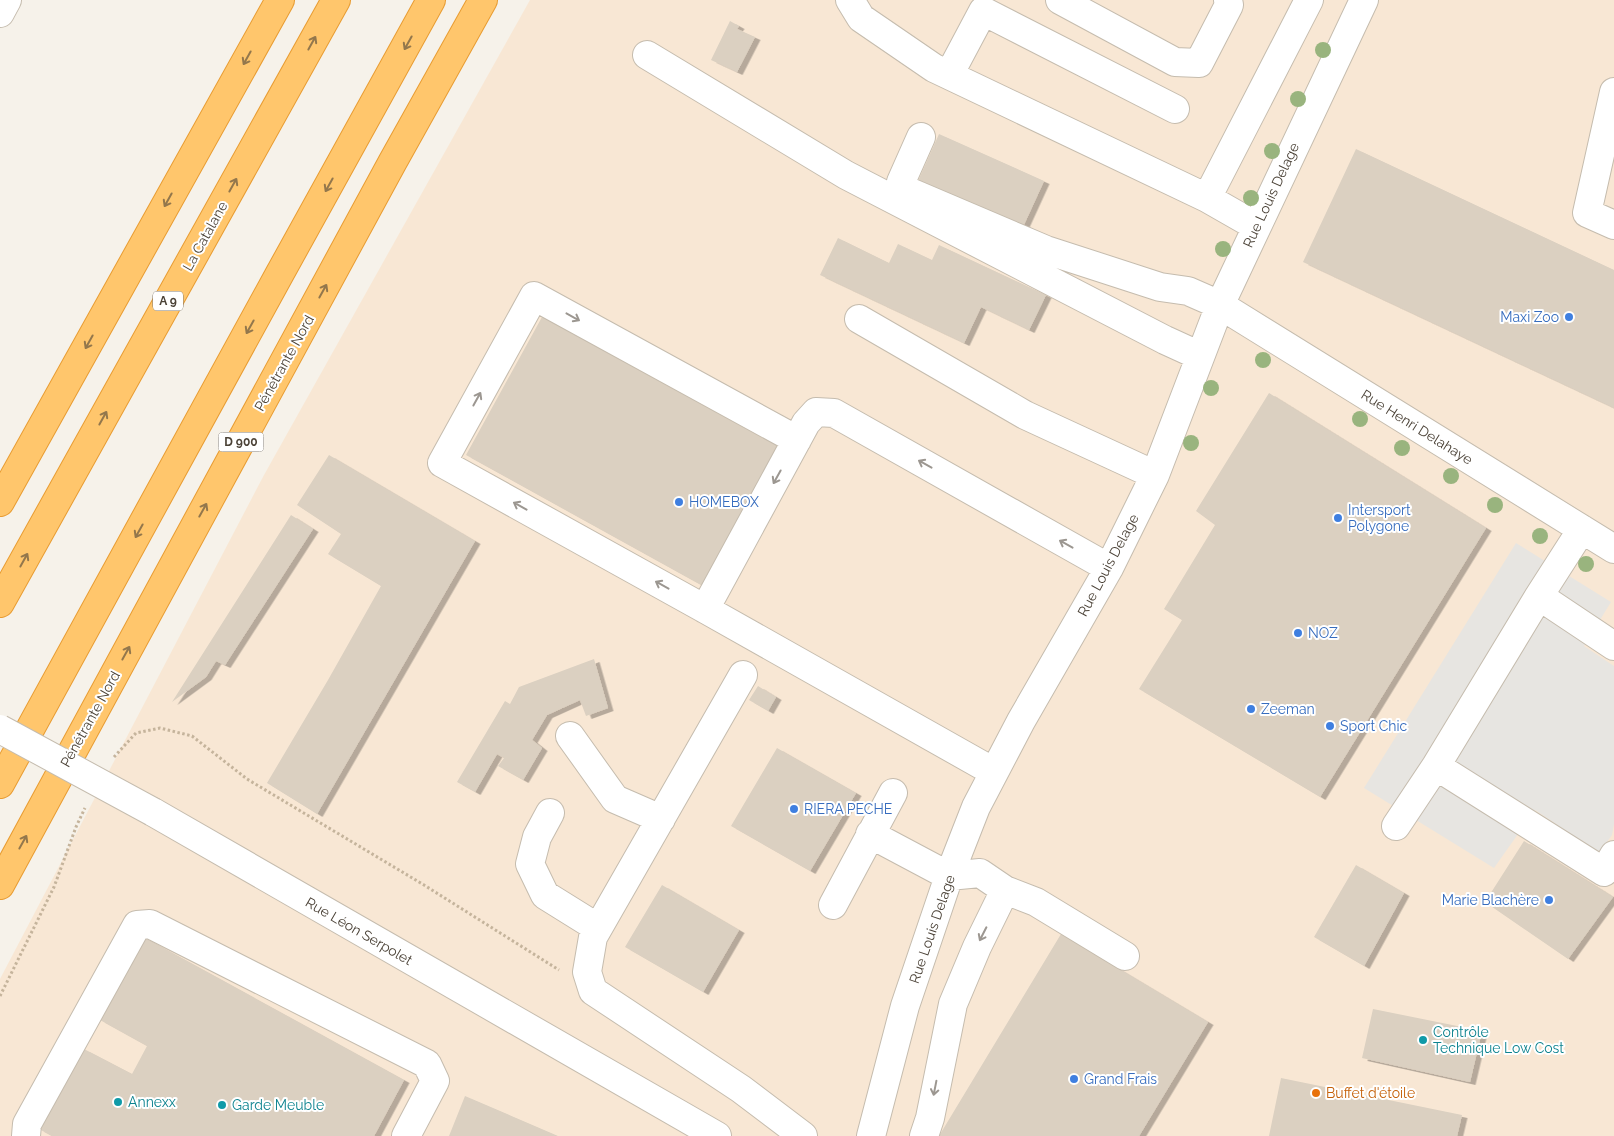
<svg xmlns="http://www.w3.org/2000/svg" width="1614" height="1136" viewBox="0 0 1614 1136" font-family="Raleway,sans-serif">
  <defs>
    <filter id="shadow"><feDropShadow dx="5.5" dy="3" stdDeviation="0" flood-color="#0004"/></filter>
  </defs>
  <rect width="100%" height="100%" fill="#f6f2ea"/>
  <path fill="#f8e7d4" d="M530 0H1614V1136H0V979L264 475Z"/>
  <path fill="#e7e5e1" d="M1516 543 1611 602 1584 646 1614 666V824L1612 835 1599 853 1535 810 1494 868 1364 788Z"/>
  <path fill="#dbd0c1" filter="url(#shadow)" d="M730 21 739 26 737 29 755 37 737 72 711 60Z
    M939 134 1044 181 1022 229 918 181Z
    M1356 149 1614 270V408L1303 262Z
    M838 238 889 263 898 244 932 260 939 245 1046 295 1029 330 981 307 964 343 820 275Z
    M542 317 779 447 703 586 466 455Z
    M1269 393 1486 528 1320 797 1139 689 1182 620 1164 609 1215 525 1196 511Z
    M329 455 475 541 317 814 267 783 328 680 381 586 328 554 341 534 297 505Z
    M291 515 313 529 225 665 216 661 206 677 172 702Z
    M594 659 608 708 586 716 580 700 547 715 532 740 542 748 523 780 498 766 504 758 497 754 475 792 457 782 505 701 510 704 519 687Z
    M758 686 776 697 768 711 749 700Z
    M777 748 856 793 810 871 731 826Z
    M1524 841 1613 897 1568 959 1485 902Z
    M1356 865 1404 893 1364 966 1314 937Z
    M662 885 739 930 703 992 625 947Z
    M1061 934 1208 1022 1139 1136H939Z
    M145 938 404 1080 374 1136H52L39 1129 84 1049 132 1074 147 1046 100 1020Z
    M1373 1009 1482 1031 1470 1082 1362 1058Z
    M1281 1078 1462 1115 1457 1136H1269Z
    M465 1096 558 1136H449Z"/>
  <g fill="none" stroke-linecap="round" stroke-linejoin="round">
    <g stroke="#c5bcae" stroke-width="30">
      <path id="minor" d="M850 0 861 18 934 68 1207 198 1256 226
        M1060 0 1175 62 1199 63 1229 5 1228 0
        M0 13 7 0
        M647 55 846 175 1165 340 1200 356
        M949 75 983 11 1175 109
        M1614 92 1587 213 1614 225
        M921 137 901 182 905 190 1046 250 1160 287 1188 291 1220 305 1614 549
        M1207 198 1309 0
        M859 319 1025 415 1155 475
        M797 440 534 296 442 463 705 609 994 772
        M1539 596 1582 529
        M705 609 806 423 816 412 834 413 1109 568
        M743 675 593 937 587 972 593 991 741 1089 803 1136
        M570 736 615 799 661 819
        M1436 766 1604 872 1614 855
        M153 812 717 1136
        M550 813 537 837 530 864 545 895 598 928
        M1396 826 1436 766 1539 596 1614 646
        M870 834 949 876 980 873 1005 890 1036 902 1125 956
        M833 905 893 793
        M26 1136 27 1124 137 925 150 924 427 1064 435 1081 406 1136
        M871 1136 905 1006 949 876 976 807 1021 721 1109 568 1155 475 1220 305 1364 0
        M924 1136 930 1118 953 1004 977 947 1005 890"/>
    </g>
    <g stroke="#e89c32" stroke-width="30">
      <path id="highway" d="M0 502 280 0
        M0 603 336 0
        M0 784 279 275 431 0
        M0 885 392 163 483 0"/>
    </g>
    <path stroke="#c5b49c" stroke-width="3" stroke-dasharray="2.5 2.5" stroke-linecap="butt" d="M114 757 136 733 160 728 192 736 247 779 424 885 559 970
      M0 996 54 887 76 827 85 808"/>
    <use href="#minor" stroke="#fff" stroke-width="28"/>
    <use href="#highway" stroke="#ffc66c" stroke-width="28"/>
    <g stroke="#c5bcae" stroke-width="30" stroke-linecap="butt">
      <path id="minor-bridge" d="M0 729 153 812"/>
    </g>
    <use href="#minor-bridge" stroke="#fff" stroke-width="28"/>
  </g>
  <g fill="#99b47e">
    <circle cx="1323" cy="50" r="8"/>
    <circle cx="1298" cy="99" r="8"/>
    <circle cx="1272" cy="151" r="8"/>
    <circle cx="1251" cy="198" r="8"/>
    <circle cx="1223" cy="249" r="8"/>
    <circle cx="1263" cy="360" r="8"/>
    <circle cx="1211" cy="388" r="8"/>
    <circle cx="1360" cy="419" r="8"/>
    <circle cx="1191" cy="443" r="8"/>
    <circle cx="1402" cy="448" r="8"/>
    <circle cx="1451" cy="476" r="8"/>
    <circle cx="1495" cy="505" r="8"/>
    <circle cx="1540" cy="536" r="8"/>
    <circle cx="1586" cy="564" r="8"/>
  </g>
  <defs><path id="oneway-shaft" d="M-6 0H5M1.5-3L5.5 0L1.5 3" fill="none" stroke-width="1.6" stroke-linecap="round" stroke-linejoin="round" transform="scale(1.25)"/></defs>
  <g stroke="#93774c">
    <use href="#oneway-shaft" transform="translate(312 43) rotate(-61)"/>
    <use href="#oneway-shaft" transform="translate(408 43) rotate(119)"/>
    <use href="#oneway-shaft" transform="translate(247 58) rotate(119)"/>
    <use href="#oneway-shaft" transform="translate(233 185) rotate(-61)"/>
    <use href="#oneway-shaft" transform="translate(329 185) rotate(119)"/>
    <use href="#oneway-shaft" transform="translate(168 200) rotate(119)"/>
    <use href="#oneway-shaft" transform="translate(323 291) rotate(-61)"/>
    <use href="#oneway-shaft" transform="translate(250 327) rotate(119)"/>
    <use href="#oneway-shaft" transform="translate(89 342) rotate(119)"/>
    <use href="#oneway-shaft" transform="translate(103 418) rotate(-61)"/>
    <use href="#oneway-shaft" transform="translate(203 510) rotate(-61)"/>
    <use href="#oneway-shaft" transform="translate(139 531) rotate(119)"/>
    <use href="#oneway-shaft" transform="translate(24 560) rotate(-61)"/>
    <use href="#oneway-shaft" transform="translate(126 653) rotate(-61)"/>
    <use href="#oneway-shaft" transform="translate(23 842) rotate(-61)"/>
  </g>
  <g stroke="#9c9791">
    <use href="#oneway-shaft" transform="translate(573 317) rotate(29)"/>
    <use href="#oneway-shaft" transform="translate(477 399) rotate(-61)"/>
    <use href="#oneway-shaft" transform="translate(925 464) rotate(-151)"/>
    <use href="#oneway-shaft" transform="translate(777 477) rotate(119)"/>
    <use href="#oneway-shaft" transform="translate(520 506) rotate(-151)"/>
    <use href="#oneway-shaft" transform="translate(1066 544) rotate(-151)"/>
    <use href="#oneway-shaft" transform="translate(662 585) rotate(-151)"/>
    <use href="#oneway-shaft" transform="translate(983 934) rotate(117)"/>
    <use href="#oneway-shaft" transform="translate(935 1088) rotate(101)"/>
  </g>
  <g fill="#3f7fe0" stroke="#fff" stroke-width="2">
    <circle cx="1569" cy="317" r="5"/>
    <circle cx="679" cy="502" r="5"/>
    <circle cx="1338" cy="518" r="5"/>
    <circle cx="1298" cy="633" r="5"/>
    <circle cx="1251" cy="709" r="5"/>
    <circle cx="1330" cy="726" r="5"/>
    <circle cx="794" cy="809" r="5"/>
    <circle cx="1549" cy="900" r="5"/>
    <circle cx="1074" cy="1079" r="5"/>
  </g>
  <g fill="#0f9aa8" stroke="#fff" stroke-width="2">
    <circle cx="1423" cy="1040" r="5"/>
    <circle cx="118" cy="1102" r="5"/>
    <circle cx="222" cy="1105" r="5"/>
  </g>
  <circle fill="#e8710a" stroke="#fff" stroke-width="2" cx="1316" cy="1093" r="5"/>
  <g text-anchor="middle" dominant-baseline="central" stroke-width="4" stroke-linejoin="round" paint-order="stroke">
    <g fill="#fff" stroke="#817b73" stroke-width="1">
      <rect x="153" y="291.5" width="30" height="19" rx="4"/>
      <rect x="218.5" y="432.5" width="45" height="19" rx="4"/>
    </g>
    <g font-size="12" font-weight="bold" fill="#4b4237">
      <text x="168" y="301">A 9</text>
      <text x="241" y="442">D 900</text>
    </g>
    <g font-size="14" fill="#4b4237" stroke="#fff">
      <text transform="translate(1271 195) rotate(-65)">Rue Louis Delage</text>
      <text transform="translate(205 236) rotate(-61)">La Catalane</text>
      <text transform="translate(284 363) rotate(-61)">Pénétrante Nord</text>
      <text transform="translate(1417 427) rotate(32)">Rue Henri Delahaye</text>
      <text transform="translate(1108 565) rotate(-62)">Rue Louis Delage</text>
      <text transform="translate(90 719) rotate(-61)">Pénétrante Nord</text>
      <text transform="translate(932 929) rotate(-71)">Rue Louis Delage</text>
      <text transform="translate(359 931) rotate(30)">Rue Léon Serpolet</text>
    </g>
    <g font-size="14" fill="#366cbe" stroke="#fff" text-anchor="start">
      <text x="1559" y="317" text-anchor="end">Maxi Zoo</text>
      <text x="689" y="502">HOMEBOX</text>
      <text x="1348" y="510">Intersport<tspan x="1348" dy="16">Polygone</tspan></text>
      <text x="1308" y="633">NOZ</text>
      <text x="1261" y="709">Zeeman</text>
      <text x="1340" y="726">Sport Chic</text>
      <text x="804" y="809">RIERA PECHE</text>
      <text x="1539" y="900" text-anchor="end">Marie Blachère</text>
      <text x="1084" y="1079">Grand Frais</text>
    </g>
    <g font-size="14" fill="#0d838f" stroke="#fff" text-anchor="start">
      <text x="1433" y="1032">Contrôle<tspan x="1433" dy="16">Technique Low Cost</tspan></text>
      <text x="128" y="1102">Annexx</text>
      <text x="232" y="1105">Garde Meuble</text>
    </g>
    <g font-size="14" fill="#c56008" stroke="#fff" text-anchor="start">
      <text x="1326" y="1093">Buffet d'étoile</text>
    </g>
  </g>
</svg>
